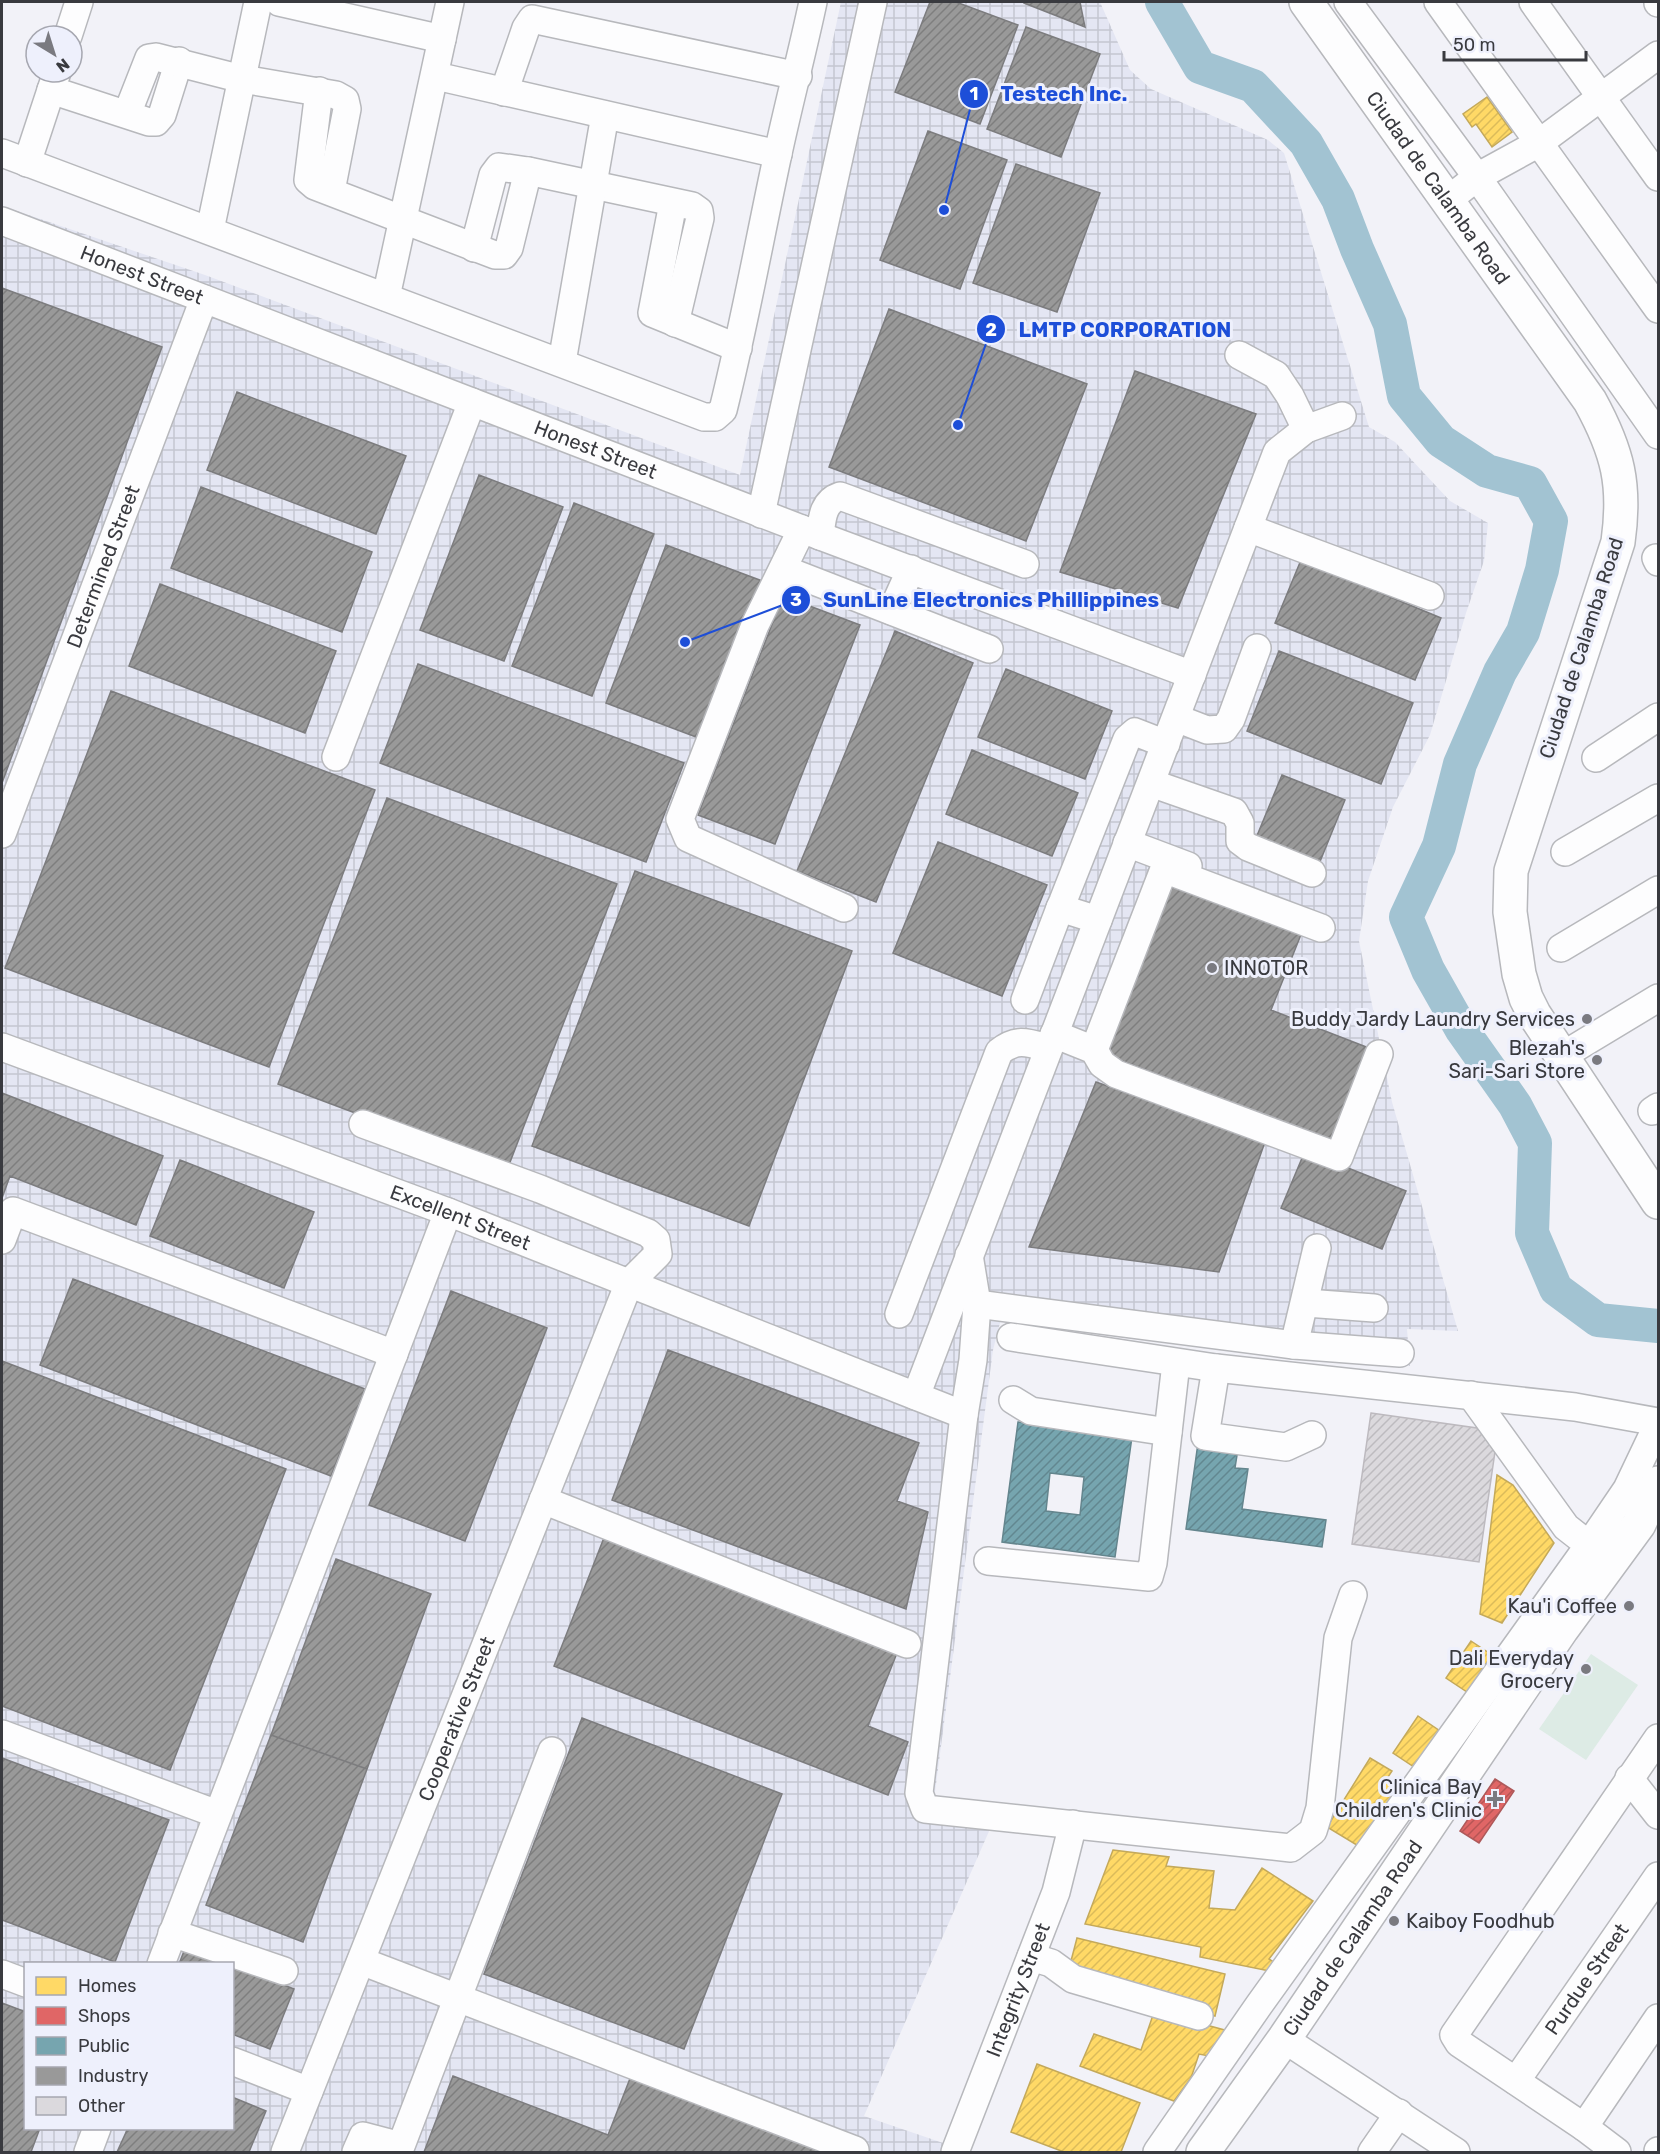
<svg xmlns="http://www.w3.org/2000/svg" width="1660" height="2154" viewBox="0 0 1660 2154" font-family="Rubik,sans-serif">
  <defs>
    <pattern id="industrial-grid" width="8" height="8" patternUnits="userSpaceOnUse" patternTransform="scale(1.5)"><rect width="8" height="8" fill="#e4e6f3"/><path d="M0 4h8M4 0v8" fill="none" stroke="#c4c6d1"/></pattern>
    <pattern id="homes-hatch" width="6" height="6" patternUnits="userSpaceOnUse" patternTransform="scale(1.5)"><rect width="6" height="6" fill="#ffd966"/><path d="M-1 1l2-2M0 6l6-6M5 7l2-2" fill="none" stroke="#dbbb5a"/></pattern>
    <pattern id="shops-hatch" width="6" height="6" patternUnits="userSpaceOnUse" patternTransform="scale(1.5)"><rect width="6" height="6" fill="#e06666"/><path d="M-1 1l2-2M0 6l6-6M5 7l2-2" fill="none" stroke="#b75555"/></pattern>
    <pattern id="public-hatch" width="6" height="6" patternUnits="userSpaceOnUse" patternTransform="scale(1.5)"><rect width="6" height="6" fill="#76a5af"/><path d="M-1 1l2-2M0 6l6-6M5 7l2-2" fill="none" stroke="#628790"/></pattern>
    <pattern id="industry-hatch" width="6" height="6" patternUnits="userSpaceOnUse" patternTransform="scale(1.5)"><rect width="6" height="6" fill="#999"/><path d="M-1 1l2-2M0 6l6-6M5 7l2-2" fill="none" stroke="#7e7e7e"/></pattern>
    <pattern id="building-hatch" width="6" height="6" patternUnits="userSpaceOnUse" patternTransform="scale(1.5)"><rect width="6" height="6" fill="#dbd9dd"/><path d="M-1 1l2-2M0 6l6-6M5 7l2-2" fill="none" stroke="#bdbbbf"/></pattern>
  </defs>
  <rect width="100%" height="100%" fill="#f2f2f8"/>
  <path fill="url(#industrial-grid)" fill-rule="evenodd" d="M841 2H1100L1130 70 1151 89 1268 140 1284 153 1369 427 1395 442 1450 501 1488 523 1484 561 1466 613 1430 735 1393 807 1368 881 1359 941 1392 1102 1458 1331 1407 1329 1410 1366 1001 1319 993 1350 935 1792 920 1813 990 1829 864 2116 949 2145 947 2152H2V206L205 275 740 475ZM26 1964H232V2128H26Z"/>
  <path fill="#ddebe5" d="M1591 1654 1638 1685 1586 1760 1539 1729Z"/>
  <path fill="url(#homes-hatch)" stroke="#c4a95a" stroke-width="1.5" d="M1487 97 1512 132 1492 147 1476 124 1472 127 1463 114Z
    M1497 1475 1513 1485 1554 1543 1502 1623 1480 1614Z
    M1471 1641 1492 1655 1467 1692 1446 1678Z
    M1418 1716 1440 1731 1414 1767 1393 1753Z
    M1370 1758 1392 1771 1386 1780 1397 1788 1360 1847 1327 1827Z
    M1113 1850 1169 1857 1166 1866 1214 1871 1209 1908 1235 1910 1262 1868 1313 1901 1269 1959 1277 1964 1275 1972 1200 1957 1201 1947 1085 1924Z
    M1077 1938 1225 1974 1215 2016 1066 1980Z
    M1153 2015 1177 2017 1232 2032 1214 2057 1199 2054 1191 2078 1174 2101 1080 2066 1094 2034 1141 2050Z
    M1037 2064 1140 2103 1121 2152H1064L1011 2132Z"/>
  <path fill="url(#shops-hatch)" stroke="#ae595a" stroke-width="1.5" d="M1495 1779 1514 1791 1479 1843 1460 1831Z"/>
  <path fill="url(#public-hatch)" stroke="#64858d" stroke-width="1.5" fill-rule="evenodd" d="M1018 1422 1132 1437 1115 1557 1002 1542ZM1050 1473 1084 1477 1080 1515 1046 1511Z
    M1198 1443 1238 1449 1235 1468 1248 1469 1242 1509 1326 1520 1322 1547 1186 1529Z"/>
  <path fill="url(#industry-hatch)" stroke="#7c7c7e" stroke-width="1.5" d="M930 2H956L1018 25 980 124 895 92Z
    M1023 2H1080L1085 27 1024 3Z
    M1026 27 1100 54 1061 157 987 129Z
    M928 131 1007 160 960 289 880 260Z
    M1016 164 1100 193 1057 312 973 283Z
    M2 288 162 347 2 783Z
    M889 309 1087 384 1026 541 829 467Z
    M1135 371 1256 414 1178 608 1060 572Z
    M237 392 406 456 376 534 207 470Z
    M479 475 563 507 504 661 420 630Z
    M201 487 372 552 342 632 171 568Z
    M574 503 654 534 592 696 512 666Z
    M666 545 765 582 704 740 606 703Z
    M1301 560 1441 618 1415 680 1275 623Z
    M160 584 336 651 305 733 129 666Z
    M783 596 860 625 775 844 698 815Z
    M895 631 973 663 876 902 797 871Z
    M1279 651 1413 703 1381 784 1247 731Z
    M418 664 684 763 646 862 380 763Z
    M1006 669 1112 711 1085 779 978 737Z
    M111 691 375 790 269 1067 5 968Z
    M972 750 1078 793 1052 856 946 814Z
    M1282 775 1345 800 1319 864 1256 838Z
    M387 798 617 884 507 1170 278 1084Z
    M938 842 1047 885 1002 996 893 953Z
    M635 871 852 951 749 1226 532 1146Z
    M1172 877 1304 927 1271 1010 1374 1050 1337 1143 1104 1054Z
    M1096 1082 1265 1142 1219 1272 1029 1247Z
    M2 1093 163 1156 136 1225 10 1176 2 1198Z
    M1305 1151 1406 1191 1382 1249 1281 1208Z
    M180 1160 314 1212 284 1288 150 1236Z
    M73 1279 365 1389 331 1476 40 1365Z
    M451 1291 547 1328 465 1541 369 1505Z
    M668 1350 919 1443 897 1501 928 1512 906 1609 612 1500Z
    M2 1361 286 1469 170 1770 2 1706Z
    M607 1530 901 1643 868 1726 908 1742 888 1795 554 1666Z
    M336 1559 431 1594 367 1769 271 1735Z
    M582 1718 782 1794 684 2049 484 1974Z
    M271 1735 367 1769 303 1942 206 1905Z
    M2 1758 169 1820 115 1962 2 1920Z
    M186 1946 229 1964H179Z
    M232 1965 294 1989 270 2049 232 2034Z
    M2 2003 26 2012V2128H40L31 2152H2Z
    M453 2076 608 2135 631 2076 836 2152H424Z
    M232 2097 266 2111 249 2152H117L128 2128H232Z"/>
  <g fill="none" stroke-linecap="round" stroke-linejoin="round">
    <path stroke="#a2c3d2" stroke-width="34" d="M1162 2 1200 67 1253 86 1306 143 1338 199 1357 249 1390 324 1404 396 1441 441 1487 471 1530 483 1551 521 1542 570 1523 632 1500 672 1460 764 1439 846 1406 917 1428 970 1462 1030 1515 1105 1535 1143 1532 1233 1556 1289 1598 1320 1658 1326"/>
  </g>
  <path fill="url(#building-hatch)" stroke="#bdbabf" stroke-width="1.5" d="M1371 1413 1498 1431 1479 1562 1352 1544Z"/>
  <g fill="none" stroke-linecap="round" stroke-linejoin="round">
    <g stroke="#b7b8bc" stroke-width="30">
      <g id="minor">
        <path d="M279 2 442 39"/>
        <path d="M1348 2 1477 177 1658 435"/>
        <path d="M1438 2 1658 309"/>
        <path d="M1533 2 1658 177"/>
        <path d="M1658 2V3"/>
        <path d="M68 36 79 2"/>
        <path d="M436 76 778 154"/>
        <path d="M51 90 149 122H156L162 115 179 61"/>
        <path d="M319 91 308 180 315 186 495 255H504L509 248 528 171 692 206 699 211 700 218 675 323"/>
        <path d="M504 92 526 28 532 19 798 76"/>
        <path d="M127 114 149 58 156 57 242 79 336 95 345 100 347 109 331 191"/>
        <path d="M2 153 704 417H715L723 410C744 326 759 242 777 158 788 106 802 54 813 2"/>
        <path d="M27 163 57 72"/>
        <path d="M1448 200 1477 177 1539 143 1658 55"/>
        <path d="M673 203 652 313 738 348"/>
        <path id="s1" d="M2 221 820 536 1192 675"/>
        <path d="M210 230 258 2"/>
        <path d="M474 248 493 175 499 167 528 171"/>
        <path d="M386 297 450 2"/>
        <path d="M1239 355 1276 375 1290 396 1306 429"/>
        <path d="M562 362 605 115"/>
        <path d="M761 514 873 2"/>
        <path d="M1248 528 1430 596"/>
        <path d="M802 529 755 625 680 819 688 838 844 908"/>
        <path d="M820 536C822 520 822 502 840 496L1025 564"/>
        <path d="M1656 558 1658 562"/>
        <path d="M783 569 989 649"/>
        <path d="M892 611 911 569"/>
        <path d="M1176 718 1207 730 1224 729 1231 719 1257 648"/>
        <path d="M336 757 472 402"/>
        <path d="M1596 758 1658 717"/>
        <path d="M1151 783 1234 812 1240 823V841L1248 847 1312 873"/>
        <path id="s2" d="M2 834 204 299"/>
        <path d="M1127 843 1188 866"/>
        <path d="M1565 852 1658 798"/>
        <path d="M1098 920 1060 908 1063 901 1127 739 1135 732 1166 744"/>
        <path d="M1561 948 1658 890"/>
        <path d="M1025 1000 1060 908"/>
        <path d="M1054 1034 1094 1050 1102 1064 1116 1074 1339 1157 1379 1054"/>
        <path id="s3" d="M2 1047 448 1212 964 1415"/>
        <path d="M1094 1050 1164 869 1321 928"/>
        <path d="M1562 1056 1658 998"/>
        <path d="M1652 1111 1658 1107"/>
        <path d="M2 1240 13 1211 394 1354"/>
        <path d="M969 1255 977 1304 973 1360 964 1415 919 1793 925 1809 1291 1848 1313 1831 1320 1808 1338 1638 1353 1595"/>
        <path d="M1306 1303 1374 1308"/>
        <path d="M977 1304 1294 1345 1400 1353"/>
        <path d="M899 1314 999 1052C1016 1038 1027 1042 1047 1048"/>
        <path d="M1011 1337 1216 1368 1575 1407 1658 1422"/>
        <path d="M1294 1345 1317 1248"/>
        <path d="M1216 1368 1205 1436 1286 1447 1312 1435"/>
        <path d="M916 1396 1277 452 1306 429 1342 416"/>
        <path d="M1013 1400 1031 1411 1168 1432"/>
        <path d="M543 1500 907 1644"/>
        <path d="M1589 1545 1627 1489 1658 1424"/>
        <path d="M988 1561 1149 1577 1153 1563 1176 1363"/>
        <path d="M2 1734 217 1814"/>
        <path d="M1629 1778 1658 1815"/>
        <path d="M172 1933 284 1971"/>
        <path d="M1031 1957 1051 1963 1073 1979 1199 2016"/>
        <path d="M361 1961 855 2150 854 2152"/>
        <path d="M161 1964 448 1212"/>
        <path d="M2 1974 26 1983"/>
        <path d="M1284 2039 1456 2152"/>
        <path d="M232 2061 309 2091"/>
        <path id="s4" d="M1516 2081 1658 1876"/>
        <path d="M1584 2127 1658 2018"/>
        <path d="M88 2152 97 2128"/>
        <path id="s5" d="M285 2152 629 1283 658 1254 656 1240 648 1233 540 1189 363 1124"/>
        <path d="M356 2152 363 2136 401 2146 552 1751"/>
        <path id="s6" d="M955 2152 1056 1892 1073 1824"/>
        <path d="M1157 2152 1259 2005 1589 1545 1566 1527 1471 1395"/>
        <path d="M1372 2152 1399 2113"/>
        <path d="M1617 2152 1584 2127 1459 2043 1454 2035 1658 1738"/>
        <path d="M1658 2152V2151"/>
      </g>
    </g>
    <g stroke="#b7b8bc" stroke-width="36">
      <g id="major">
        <path id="s7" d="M1306 2 1590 401C1618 452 1626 485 1618 542L1511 871 1510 912 1519 974 1526 998 1534 1014 1658 1202"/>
        <path id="s8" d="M1203 2152 1284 2039 1562 1629 1639 1524 1658 1483"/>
      </g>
    </g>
    <use href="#minor" stroke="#fdfdfe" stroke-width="27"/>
    <use href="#major" stroke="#fdfdfe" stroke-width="33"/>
  </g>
  <g fill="#7a7a80" stroke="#eef0fc" stroke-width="2">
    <circle cx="1212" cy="968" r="6"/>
    <circle cx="1587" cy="1019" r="6"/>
    <circle cx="1597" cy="1060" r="6"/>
    <circle cx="1629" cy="1606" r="6"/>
    <circle cx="1586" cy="1669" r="6"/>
    <path d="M1492 1790h6v6h6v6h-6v6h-6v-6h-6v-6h6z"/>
    <circle cx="1394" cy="1921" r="6"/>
  </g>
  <g text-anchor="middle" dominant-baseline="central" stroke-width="6" stroke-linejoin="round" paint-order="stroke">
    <g font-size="20" fill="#393a3f" stroke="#eef0fc">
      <text stroke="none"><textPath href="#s7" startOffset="228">Ciudad de Calamba Road</textPath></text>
      <text stroke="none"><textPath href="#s1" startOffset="150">Honest Street</textPath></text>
      <text stroke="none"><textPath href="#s1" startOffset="636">Honest Street</textPath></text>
      <text stroke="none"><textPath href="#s2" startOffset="286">Determined Street</textPath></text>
      <text transform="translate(1581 648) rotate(-72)">Ciudad de Calamba Road</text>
      <text stroke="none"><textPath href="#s3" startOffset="489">Excellent Street</textPath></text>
      <text stroke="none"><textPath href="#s5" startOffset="466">Cooperative Street</textPath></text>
      <text stroke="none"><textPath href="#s8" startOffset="261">Ciudad de Calamba Road</textPath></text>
      <text stroke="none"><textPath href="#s4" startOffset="124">Purdue Street</textPath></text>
      <text stroke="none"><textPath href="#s6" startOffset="174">Integrity Street</textPath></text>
    </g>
    <g font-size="20" fill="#393a3f" stroke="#eef0fc" text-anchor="end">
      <text x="1224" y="968" text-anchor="start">INNOTOR</text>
      <text x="1575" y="1019">Buddy Jardy Laundry Services</text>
      <text x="1585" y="1048">Blezah's<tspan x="1585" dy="23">Sari-Sari Store</tspan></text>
      <text x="1617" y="1606">Kau'i Coffee</text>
      <text x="1574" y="1658">Dali Everyday<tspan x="1574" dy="23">Grocery</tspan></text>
      <text x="1482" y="1787">Clinica Bay<tspan x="1482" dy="23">Children's Clinic</tspan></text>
      <text x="1406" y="1921" text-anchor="start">Kaiboy Foodhub</text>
    </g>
  </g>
  <path fill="none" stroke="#1d4ed8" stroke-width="2" d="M944 210L974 94M958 425L991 329M685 642L796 600"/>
  <g fill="#1d4ed8" stroke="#eef0fc" stroke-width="2">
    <circle cx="944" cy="210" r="6"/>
    <circle cx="958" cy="425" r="6"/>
    <circle cx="685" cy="642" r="6"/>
    <circle cx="974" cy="94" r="15"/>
    <circle cx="991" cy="329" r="15"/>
    <circle cx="796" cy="600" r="15"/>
  </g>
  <g font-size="18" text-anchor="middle" font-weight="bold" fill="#fff">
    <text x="974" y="100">1</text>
    <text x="991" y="336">2</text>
    <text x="796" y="606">3</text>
  </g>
  <g font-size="21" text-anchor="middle" font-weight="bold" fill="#1d4ed8" stroke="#eef0fc" stroke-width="6" stroke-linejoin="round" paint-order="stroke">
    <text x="1064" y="101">Testech Inc.</text>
    <text x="1125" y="337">LMTP CORPORATION</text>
    <text x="991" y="607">SunLine Electronics Phillippines</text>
  </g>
  <rect width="1660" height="2154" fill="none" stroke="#393a3f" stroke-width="6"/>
  <rect x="24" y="1962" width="210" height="168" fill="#eef0fc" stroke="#a6a7b0" stroke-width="1.5"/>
  <rect x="36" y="1977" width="30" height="18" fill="#ffd966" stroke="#a6a7b0" stroke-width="1.5"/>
  <text x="78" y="1992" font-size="18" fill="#393a3f">Homes</text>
  <rect x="36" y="2007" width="30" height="18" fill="#e06666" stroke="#a6a7b0" stroke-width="1.5"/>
  <text x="78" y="2022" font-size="18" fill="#393a3f">Shops</text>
  <rect x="36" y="2037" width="30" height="18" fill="#76a5af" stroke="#a6a7b0" stroke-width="1.5"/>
  <text x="78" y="2052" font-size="18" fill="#393a3f">Public</text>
  <rect x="36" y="2067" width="30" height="18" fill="#999999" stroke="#a6a7b0" stroke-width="1.5"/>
  <text x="78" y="2082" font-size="18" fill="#393a3f">Industry</text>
  <rect x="36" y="2097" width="30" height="18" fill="#dbd9dd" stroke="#a6a7b0" stroke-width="1.5"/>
  <text x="78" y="2112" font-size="18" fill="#393a3f">Other</text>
  <g transform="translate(54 54) rotate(142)"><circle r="28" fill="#eef0fc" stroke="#a6a7b0" stroke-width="1.5"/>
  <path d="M0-4.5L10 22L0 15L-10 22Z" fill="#7a7a80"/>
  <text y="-9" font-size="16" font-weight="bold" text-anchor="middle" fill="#393a3f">N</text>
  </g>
  <path d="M1444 51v9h142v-9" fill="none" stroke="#393a3f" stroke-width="3"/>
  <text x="1453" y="51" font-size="18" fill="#393a3f" stroke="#eef0fc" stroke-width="4.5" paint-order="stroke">50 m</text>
</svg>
